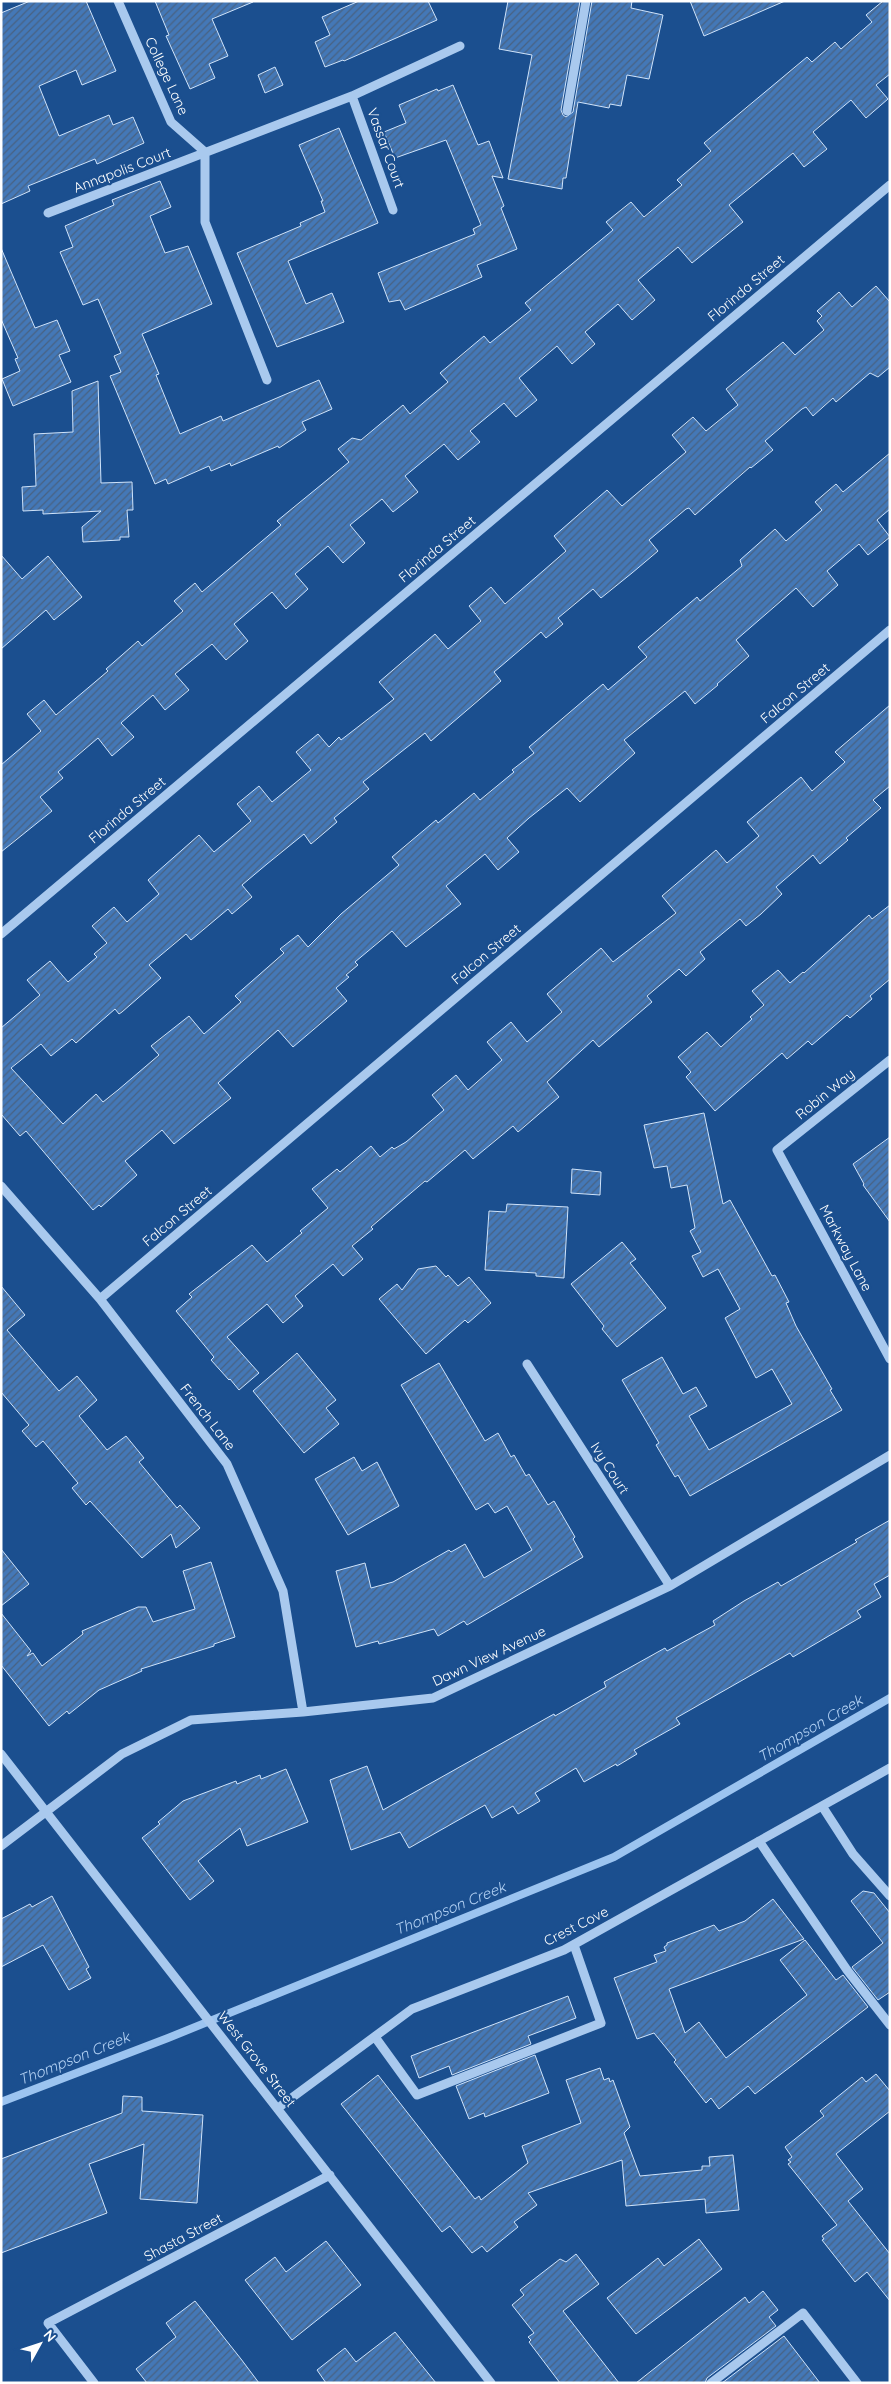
<svg xmlns="http://www.w3.org/2000/svg" width="891" height="2384" viewBox="0 0 891 2384" font-family="Quicksand,sans-serif">
  <defs>
    <pattern id="building-hatch" width="6" height="6" patternUnits="userSpaceOnUse" patternTransform="scale(1.25)"><rect width="6" height="6" fill="#4478b7"/><path d="M-1 1l2-2M0 6l6-6M5 7l2-2" fill="none" stroke="#486282"/></pattern>
  </defs>
  <rect width="100%" height="100%" fill="#1b4f8f"/>
  <g fill="none" stroke-linecap="round" stroke-linejoin="round">
    <path stroke="#9cc4f0" stroke-width="8" d="M1 2102 168 2038 614 1857 890 1698"/>
  </g>
  <path fill="url(#building-hatch)" stroke="#cfe3fa" d="M30 1H86L116 71 82 85 76 70 39 86 59 136 109 115 113 125 133 117 144 143 97 164 95 159 28 186 30 191 1 204V13Z
    M155 1H253V2L212 19 228 56 209 64 215 78 190 89 166 36 169 35Z
    M359 1H428L437 20 344 61 343 60 325 67 315 42 330 35 322 17Z
    M508 1H580L561 110 563 115 566 117 573 112 592 1H632L631 8 663 15 649 79 627 75 621 106 610 104 609 108 578 102 566 178H563L562 189 508 179 532 55 499 49Z
    M690 1H785L704 36Z
    M883 1H890V74L876 85 888 99 866 118 851 100 813 132 827 149 804 167 793 153 729 205 743 222 692 263 678 247 638 280 655 300 632 320 618 304 585 332 595 344 572 364 557 346 519 378 537 400 516 417 504 403 470 431 480 442 458 460 444 444 405 476 418 492 393 512 382 499 350 525 365 543 343 563 328 546 295 574 308 589 286 609 272 592 234 624 248 641 226 660 212 644 175 674 189 690 165 710 153 695 121 723 134 737 112 756 98 738 58 772 63 778 40 797 52 811 1 852V765L41 731 27 714 44 700 56 715 108 671 106 669 138 641 142 646 183 611 174 601 195 583 202 592 281 525 277 521 349 462 338 449 352 438 361 440 403 405 410 414 448 382 440 373 484 336 490 343 531 310 525 303 613 230 606 222 631 202 644 217 682 185 677 180 711 151 704 143 807 57 812 62 835 42 841 49 872 22 866 15Z
    M275 67 283 85 265 93 258 75Z
    M453 85 478 145 489 141 503 178 492 176 504 206 501 208 517 249 477 265 482 277 405 310 400 300 389 302 378 273 475 234 473 229 481 225 446 140 395 158 384 132 406 123 399 105 437 89 438 91Z
    M339 128 378 223 288 261 306 304 332 293 344 322 277 347 237 253 301 226 300 223 325 212 321 201H323L299 145Z
    M160 181 171 207 150 216 165 253 188 246 212 304 142 334 159 374 156 375 180 434 221 416 223 421 319 380 332 409 302 422 306 430 279 448 278 446 231 466 230 463 211 471 209 466 168 484 166 479 155 484 110 376 121 372 114 356 121 353 98 299 83 305 60 252 73 247 65 226 114 205 112 200Z
    M1 248 35 328 57 320 70 351 59 355 71 382 13 406 2 379 20 371 15 359 18 358 1 319Z
    M876 286 890 302V367L878 377 870 373 836 402 833 398 813 416 806 407 802 409 765 441 773 450 751 468 750 467 695 515 689 508 686 509 649 540 658 551 632 573 601 598 593 589 558 618 563 624 546 638 541 632 500 667 494 672 501 681 431 741 425 733 363 782 369 789 334 818 337 822 311 844 304 834 267 864 242 885 252 897 232 914 228 909 191 940 186 934 149 965 161 978 122 1012 119 1014 115 1009 76 1043 72 1039 51 1056 41 1044 11 1068 63 1124 96 1094 103 1102 118 1090 159 1055 151 1046 189 1016 204 1034 241 1002 235 996 284 953 280 949 298 935 308 947 341 914 399 865 392 857 436 820 438 823 474 793 480 800 514 772 512 770 534 753 529 747 603 684 608 690 647 657 638 647 697 597 700 601 742 566 740 560 775 529 786 541 822 510 815 502 836 484 843 492 890 453V509L877 520 890 537 868 555 859 544 827 571 838 585 813 607 796 588 736 640 749 656 717 684 718 685 695 704 685 691 624 740 635 753 580 802 567 788 529 818 507 838 519 852 498 870 485 854 446 886 461 904 406 947 392 931 355 962 358 965 346 975 349 977 336 988 347 1001 293 1047 278 1030 218 1083 231 1098 174 1144 162 1130 125 1161 137 1175 101 1207 99 1205 93 1210 26 1131 20 1136 1 1114V1028L40 995 27 980 50 961 68 982 97 957 94 954 107 943 92 926 114 907 127 922 159 894 148 880 199 835 214 852 251 821 237 804 259 786 272 802 311 770 296 752 318 734 329 747 339 737 341 740 394 699 379 682 435 634 448 649 481 621 469 606 491 587 505 604 566 551 554 536 607 490 622 506 686 452 672 435 693 417 706 431 738 405 726 389 783 342 795 355 824 330 817 321 822 316 817 311 839 292 852 307Z
    M98 381 101 483 132 482 133 510H127L129 537H120V540L83 542 82 527 101 511 43 514V510L23 511 22 487 36 486 34 434 73 432 72 391Z
    M1 555 22 579 48 556 82 597 54 620 46 610 1 649Z
    M890 705V786L873 800 881 808 846 838 848 840 820 864 813 855 776 887 782 894 761 914 746 926 740 919 700 952 705 959 686 976 679 969 647 996 652 1002 599 1047 593 1040 547 1082 559 1097 518 1132 513 1126 473 1159 465 1150 427 1182 425 1181 371 1227 373 1229 352 1246 363 1259 343 1276 333 1264 295 1296 303 1306 283 1323 267 1304 227 1337 259 1373 239 1390 230 1379 229 1380 211 1360 214 1357 176 1311 192 1297 189 1294 252 1245 267 1262 302 1233 300 1231 328 1208 312 1189 337 1169 340 1172 371 1146 380 1157 392 1147 394 1149 406 1142 444 1110 432 1095 456 1075 468 1090 502 1060 487 1042 511 1022 527 1042 562 1012 547 994 554 988 601 948 613 962 676 913 662 896 716 850 727 863 759 836 747 822 801 777 812 791 845 762 835 752Z
    M890 905V979L870 996 872 999 850 1018 847 1015 812 1045 808 1041 787 1059 782 1053 715 1111 686 1077 691 1072 678 1057 707 1032 721 1047 752 1019 750 1017 764 1005 752 991 778 970 790 983 803 972 804 973 869 915 872 919Z
    M704 1113 723 1204 730 1200 772 1276 775 1275 789 1302 786 1303 796 1326 832 1389 830 1390 842 1410 690 1496 678 1475 675 1477 656 1445 659 1443 622 1380 662 1357 683 1394 696 1387 707 1406 689 1416 709 1450 792 1404 772 1369 756 1378 725 1318 740 1309 718 1269 703 1277 692 1256 701 1252 690 1231 695 1228 687 1185 671 1188 667 1166 654 1168 644 1125Z
    M890 1137V1222L863 1185 864 1184 853 1164Z
    M572 1169 601 1172 600 1195 571 1193Z
    M507 1204 568 1207 564 1278 536 1276V1273L485 1270 489 1211 506 1212Z
    M622 1242 636 1259 630 1263 666 1308 617 1347 602 1329 604 1326 571 1284Z
    M436 1266 446 1277 448 1275 458 1286 469 1277 491 1303 468 1323 465 1320 426 1354 379 1299 397 1284 402 1290 418 1269Z
    M1 1286 25 1315 7 1330 59 1391 77 1376 97 1400 79 1416 107 1450 126 1436 144 1458 139 1462 177 1508 180 1505 200 1528 176 1548 171 1534 142 1558 90 1501 86 1505 72 1488 78 1483 43 1441 36 1447 22 1431 29 1425 1 1392Z
    M297 1353 336 1400 326 1408 339 1424 304 1453 253 1391Z
    M439 1363 485 1441 498 1433 511 1457 514 1455 526 1476 529 1474 548 1505 554 1501 575 1537 573 1539 583 1557 467 1625 464 1621 438 1636 434 1629 379 1644 378 1641 356 1647 336 1571 365 1563 371 1588 393 1582 449 1550 451 1552 465 1544 484 1578 532 1550 507 1506 495 1513 488 1503 476 1510 401 1385Z
    M354 1457 362 1471 377 1462 399 1506 348 1535 315 1479Z
    M890 1520V1575L874 1584 881 1597 857 1611 861 1617 793 1657 790 1653 676 1718 680 1724 634 1750 637 1754 617 1766 616 1764 584 1782 576 1768 535 1793 540 1801 518 1814 513 1806 492 1818 485 1805 409 1848 400 1832 351 1850 330 1780 367 1766 383 1810 554 1714 555 1716 606 1687 604 1682 665 1648 667 1651 715 1625 713 1621 744 1601 778 1582 781 1586 857 1542 855 1540Z
    M1 1549 29 1584 1 1606Z
    M211 1562 235 1637 214 1644V1646L141 1669 142 1671 99 1690 69 1714 67 1711 49 1726 1 1665V1613L31 1651 27 1656 33 1653 42 1666 83 1634 82 1631 138 1607H146L153 1622 195 1609 183 1571Z
    M286 1769 308 1822 247 1846 240 1828 198 1861 214 1881 190 1900 142 1838 160 1824 158 1822 183 1801 236 1781 237 1784 260 1775 261 1779Z
    M863 1891 874 1893 890 1913V1992L878 2000 852 1967 883 1943 851 1901Z
    M52 1896 89 1967 86 1969 91 1978 69 1990 43 1945 1 1967V1919L30 1904 32 1907Z
    M773 1899 804 1939 669 1989 685 2033 699 2022 726 2058 807 1995 780 1960 805 1940 836 1980 843 1975 868 2007 755 2094 748 2086 719 2109 711 2098 706 2103 674 2062 676 2060 654 2033 637 2039 614 1978 657 1962 654 1955 666 1951 664 1947 667 1945V1943L714 1925 719 1931 745 1921Z
    M568 1996 576 2018 528 2036 531 2044 452 2075 449 2066 419 2078 411 2056Z
    M535 2055 549 2093 485 2117 484 2113 469 2119 456 2086Z
    M600 2068 604 2080 609 2078 610 2082 613 2080 630 2127 624 2133 640 2176 702 2170V2166H710L709 2157 733 2155 739 2210 706 2213 705 2199 626 2206 622 2160 528 2193 537 2205 514 2222 518 2227 487 2252 482 2246 472 2253 450 2226 442 2232 341 2104 378 2075 475 2199 479 2196 481 2200 528 2163 522 2146 581 2123 566 2080Z
    M876 2074 890 2091V2111L836 2154 863 2189 848 2201 890 2254V2301L867 2272 855 2282 822 2240 824 2239 822 2236 837 2225 788 2164 791 2162 788 2160 792 2157 785 2147 824 2116 820 2111 862 2077 866 2082Z
    M123 2096 142 2097V2111L203 2115 197 2203 140 2199 144 2144 89 2164 107 2213 1 2253V2159L122 2113Z
    M699 2239 722 2269 636 2334 607 2298 658 2258 664 2266Z
    M326 2241 361 2285 292 2340 245 2280 275 2257 286 2272Z
    M576 2254 599 2284 563 2311 619 2383H560L529 2342 531 2340 528 2337 534 2333 512 2305 524 2295 520 2290 560 2259 566 2262Z
    M763 2291 778 2310 769 2317 776 2326 707 2378 705 2383H636L745 2297 749 2303Z
    M195 2301 241 2359 259 2383H147L136 2369 176 2337 166 2323Z
    M395 2332 436 2383H326L317 2370 345 2348 356 2362Z
    M784 2336 820 2383H722Z"/>
  <g fill="none" stroke-linecap="round" stroke-linejoin="round">
    <path stroke="#a9c9ee" stroke-width="9" d="M118 1 171 122 205 152
      M352 96 393 210
      M567 111 586 1
      M205 152V222L267 380
      M48 213 352 96 460 46
      M1 934 890 185
      M890 1060 777 1150 890 1359
      M1 1186 100 1299 227 1464 283 1591 303 1712
      M100 1299 890 630
      M527 1364 670 1586
      M1 1754 491 2383
      M822 1806 853 1854 890 1896
      M759 1841 847 1970 890 2025
      M1 1846 122 1754 191 1720 303 1712 433 1698 670 1586 890 1455
      M375 2037 417 2095 601 2023 574 1945
      M278 2108 412 2009 564 1950 890 1768
      M94 2383 48 2323 330 2175
      M711 2383 803 2313 857 2383"/>
  </g>
  <g text-anchor="middle" dominant-baseline="central" stroke-width="4.5" stroke-linejoin="round" paint-order="stroke">
    <g font-size="14" fill="#fff" stroke="#1b4f8f">
      <text transform="translate(167 76) rotate(65)">College Lane</text>
      <text transform="translate(386 148) rotate(70)">Vassar Court</text>
      <text transform="translate(122 170) rotate(-21)">Annapolis Court</text>
      <text transform="translate(746 288) rotate(-40)">Florinda Street</text>
      <text transform="translate(437 549) rotate(-40)">Florinda Street</text>
      <text transform="translate(795 693) rotate(-40)">Falcon Street</text>
      <text transform="translate(127 810) rotate(-40)">Florinda Street</text>
      <text transform="translate(486 954) rotate(-40)">Falcon Street</text>
      <text transform="translate(825 1094) rotate(-39)">Robin Way</text>
      <text transform="translate(177 1216) rotate(-40)">Falcon Street</text>
      <text transform="translate(846 1248) rotate(62)">Markway Lane</text>
      <text transform="translate(208 1417) rotate(52)">French Lane</text>
      <text transform="translate(610 1468) rotate(57)">Ivy Court</text>
      <text transform="translate(489 1656) rotate(-25)">Dawn View Avenue</text>
      <text transform="translate(576 1926) rotate(-27)">Crest Cove</text>
      <text transform="translate(257 2059) rotate(52)">West Grove Street</text>
      <text transform="translate(183 2237) rotate(-28)">Shasta Street</text>
    </g>
    <g font-size="15" font-style="italic" fill="#b5d3f5" stroke="#1b4f8f">
      <text transform="translate(810 1728) rotate(-30)">Thompson Creek</text>
      <text transform="translate(450 1908) rotate(-22)">Thompson Creek</text>
      <text transform="translate(74 2058) rotate(-22)">Thompson Creek</text>
    </g>
  </g>
  <rect width="891" height="2384" fill="none" stroke="#ffffff" stroke-width="5"/>
  <g transform="translate(40 2344) rotate(50)" stroke="#1b4f8f" stroke-width="4" paint-order="stroke">
  <path d="M0-4L9 19L0 12L-9 19Z" fill="#ffffff"/>
  <text y="-8" font-size="14" font-weight="bold" text-anchor="middle" fill="#ffffff">N</text>
  </g>
</svg>
